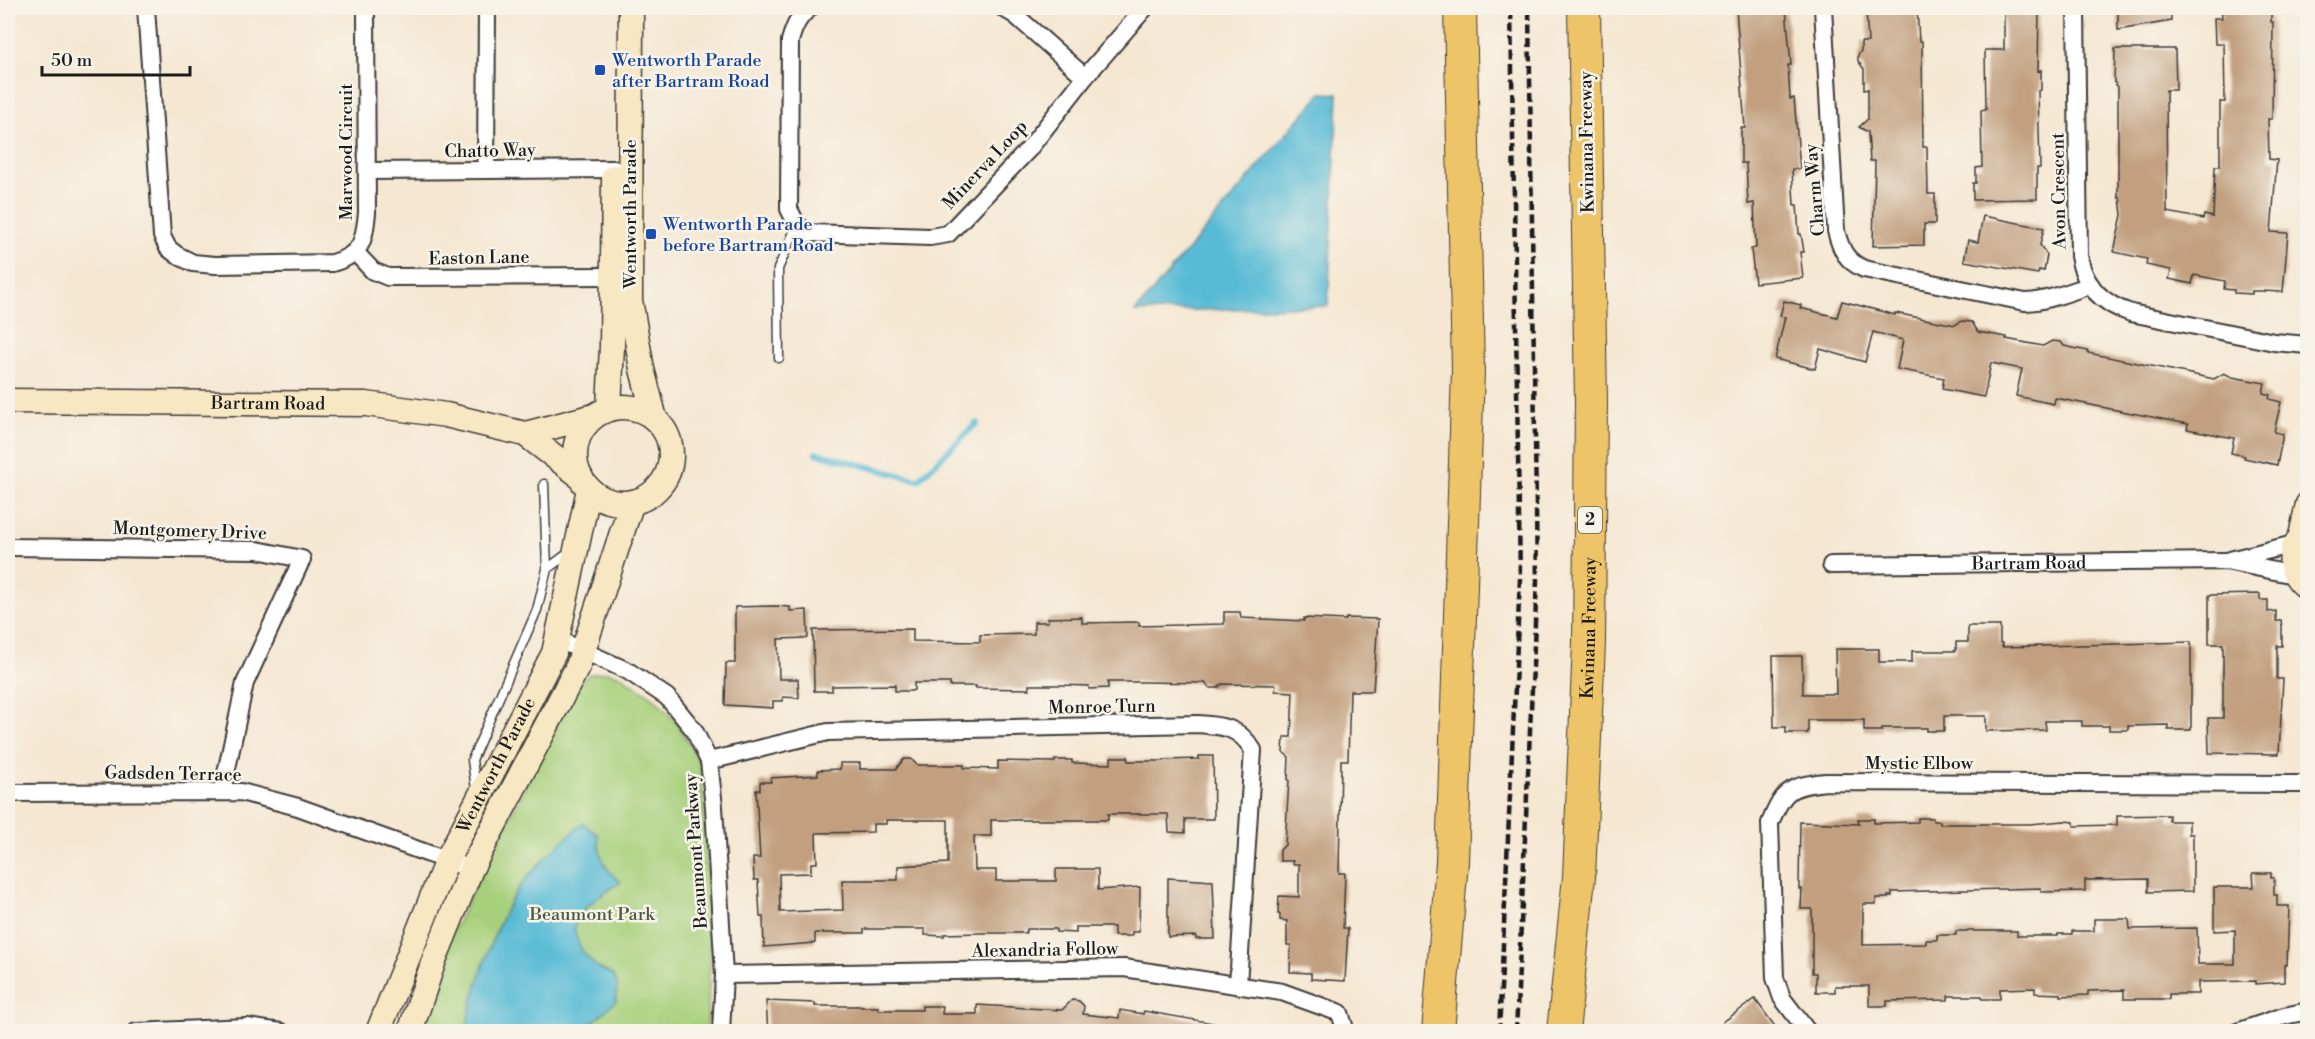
<svg xmlns="http://www.w3.org/2000/svg" width="2315" height="1039" viewBox="0 0 2315 1039" font-family="'Libre Bodoni',serif">
  <rect width="100%" height="100%" fill="#f7f3e8"/>
  <filter id="ink" filterUnits="userSpaceOnUse"><feTurbulence type="fractalNoise" baseFrequency=".0167" numOctaves="2"/><feDisplacementMap in="SourceGraphic" scale="12" xChannelSelector="R" yChannelSelector="G"/><feConvolveMatrix kernelMatrix="1 2 1 2 8 2 1 2 1" color-interpolation-filters="sRGB"/></filter>
  <filter id="wash" filterUnits="userSpaceOnUse"><feTurbulence type="fractalNoise" baseFrequency=".008" numOctaves="4" result="noise"/><feDisplacementMap in="SourceGraphic" scale="24" xChannelSelector="R" yChannelSelector="G"/><feGaussianBlur stdDeviation="1.35" result="paint"/><feColorMatrix in="noise" values="0 0 0 0 0 0 0 0 0 0 0 0 0 0 0 0 0 1.4 0 .05"/><feComposite in="paint" operator="in"/></filter>
  <g filter="url(#wash)">
    <rect width="100%" height="100%" fill="#f5e7d2"/>
    <path fill="#a7d07c" stroke="#62764c" stroke-width="1.5" d="M607 672 621 676 654 698 677 723 701 765 707 862 710 965 707 1031 421 1032 449 939 576 685 590 674Z"/>
    <path fill="#58bbd6" stroke="#3a6c79" stroke-width="1.5" d="M1321 93 1338 94 1328 306 1135 312Z
      M583 823 598 835C599 855 604 870 621 882 608 891 590 901 580 914 568 930 580 951 593 963 598 969 607 972 613 975L617 984 616 1001 592 1023 589 1031H466C472 992 493 931 513 897 530 869 559 845 583 823Z"/>
    <g fill="none" stroke-linecap="round" stroke-linejoin="round">
      <path stroke="#58bbd6" stroke-width="6" d="M816 453 918 480 977 423"/>
    </g>
    <g id="blocks">
      <path fill="#c19f7f" fill-rule="evenodd" d="M1736 8H1786L1791 65H1788L1790 99 1794 98 1800 169H1792L1794 205H1797L1799 234H1801L1804 252H1800L1803 278 1755 283 1751 249 1756 248 1754 203 1748 204 1746 163H1741V128H1745Z
        M1866 8H1917L1919 41H1922L1923 147H1927L1928 194H1935V224H1924V245L1873 246 1875 161H1870L1868 132 1859 127 1868 119V89L1864 90V69L1858 61V55L1861 51V42H1868Z
        M2004 8H2039L2038 71 2041 70V90L2038 91 2040 168H2037V199L1973 200V183H1976V168L1982 167 1981 110 1986 109 1985 50H2004Z
        M2118 8H2171V21L2118 30Z
        M2221 8H2271V22H2273L2272 119H2268L2269 159 2277 160 2271 232 2288 233 2283 292 2260 291H2252V294L2234 293V290L2224 289 2225 281 2194 275 2192 284 2169 279 2171 270 2146 265 2147 259 2114 252 2122 215 2120 198 2118 197V87L2114 82 2115 49H2175L2176 90H2166L2167 212 2203 219 2204 215 2213 217 2215 166H2220V102H2225L2224 44H2215L2214 18H2222Z
        M1983 216 2044 228 2040 245 2047 255 2044 271 2039 270 2038 274 1964 261 1968 240 1978 242Z
        M1784 301 1801 305 1800 308 1837 317 1842 301 1895 315V313L1955 325 1962 321 1972 322 1978 332 2007 337 2006 339 2043 346 2052 341 2061 342 2064 346 2088 351V353L2176 371 2214 379 2224 373 2232 377 2265 383 2263 393 2270 395 2269 399 2281 402 2274 432 2283 434 2277 465 2244 458 2245 456 2231 453 2234 438 2187 429 2188 424 2055 398 2054 404 2016 396 2022 369 1991 363 1984 397 1942 389 1944 378 1897 369 1903 340 1873 332 1865 362 1820 349 1815 369 1775 359 1785 317 1780 316Z
        M2260 594V600H2268V612L2276 611V621H2281L2282 627V646H2277V679H2283L2279 754 2209 753 2208 718H2223V644H2209V595Z
        M774 606 790 607V611L807 610 808 638 778 639 779 679H798L799 698 783 697V701H773V708L725 705 726 663H735V607Z
        M1224 612H1240L1241 618 1304 621V618L1346 620V618L1378 619 1373 691H1350L1348 760H1341L1339 873H1345L1343 928H1348L1345 981 1311 979V973L1290 972 1291 945H1287V921L1280 920V914H1278L1279 896 1299 897V864H1293V861H1280V850L1285 845 1289 780 1288 779 1289 757 1283 752 1284 737H1291L1293 692 1275 691 1276 685 1222 684 1218 688H1210L1205 683 1144 682H1108V688L1089 689V686L1060 685H1029V689L976 688V686H950V683H914V690L911 691H895V685L832 686V691H814L813 630 913 629V641L980 642V635L1034 634V622H1048V618L1082 617V623L1139 622V626L1224 624Z
        M1968 626H2000V643H2002V647L2191 642V730H2168V725L2128 726V730H2109V726H2082V721H2045L2046 730 1986 731V716H1944V731H1927V728H1882V731H1864V720H1808V733H1786V727H1774L1773 656H1802L1803 694H1836L1835 649H1879V662H1912V651H1956V642H1968Z
        M1199 756H1213L1214 819H1185V833L1169 832 1168 814H1108V820H991V836H974L975 870H996V881H1056V869H1098V890L1140 887 1139 932H1132V936H1114V927H1076V933L1056 932V929H1027L1026 933H980L944 934V936L925 935V929H864V933H815V943L764 947 763 917H760L758 880H754L753 858H760L756 790H760V782H771L770 778 818 775V770L840 769V763H860V769H896L904 759H911L917 765H964V768L998 769V761L1055 762V760H1072V763L1111 764V757H1128V761H1164L1165 760 1199 759ZM886 820H948V863L898 866V880H842L843 910 780 912 779 874 811 873V863H817L816 833 873 832V824H886Z
        M2169 815V821H2189V834H2193V891L2148 892V879L2085 880V891L2041 892V888L1892 892V896H1888V898H1876V904H1863V945L1926 944V940H1937V935H1956V931H2017V936H2058V934H2072V931H2094V919H2129L2130 929 2197 928 2198 964H2235V930L2214 931V887H2254L2253 873H2271V878H2274V895H2277V906H2289L2287 965H2284V982L2255 984V981L2198 982V994H2169V999H2124V990L2088 991V995L2061 996V994L2035 993V988L2000 989V999H1982V996H1948V1000L1887 1001V1006H1869V986H1835V992H1816V973H1812V909H1801L1802 889H1799L1800 822 1859 824 1858 819H1874V823L1918 822V818H1933V821H1940V824H2029L2064 821 2074 822V826L2117 825V816Z
        M1168 878 1213 881 1215 939H1196V936L1168 937Z
        M1755 999 1779 1032H1730L1723 1022Z
        M1072 1000 1079 1001 1084 1006 1083 1014 1119 1018 1120 1010 1143 1014 1144 1011 1213 1023 1212 1032H768L766 1001 815 1003V1006H861V1007H878V1010H922V1006H943L942 1014H977V1005L1062 1010Z"/>
    </g>
  </g>
  <g filter="url(#ink)">
    <use href="#blocks" fill-opacity="0" stroke="#3d3a37" stroke-width="1.5"/>
    <g fill="none" stroke-linecap="round" stroke-linejoin="round">
      <g stroke="#3d3a37" stroke-width="11">
        <path id="lane" d="M779 358 778 269 797 225
          M544 484 547 569
          M476 789 472 760 537 610 547 569 570 552"/>
      </g>
      <g stroke="#3d3a37" stroke-width="20">
        <g id="street">
          <path d="M146 8 162 236 168 248 177 255 193 263 215 265 332 263C362 255 364 241 367 213L366 8"/>
          <path d="M810 8C798 17 794 27 790 41L789 209 797 225 809 233 930 237 948 234 1028 150 1085 77 1145 8"/>
          <path d="M1003 8 1015 15 1085 77"/>
          <path d="M1823 8 1836 231C1841 250 1846 261 1864 269L2025 302C2048 301 2069 292 2091 285"/>
          <path d="M2076 8 2079 256C2084 286 2102 304 2131 313L2274 342 2308 345"/>
          <path d="M486 170 487 8"/>
          <path d="M367 171 614 169"/>
          <path d="M355 252 373 271 388 277 613 276"/>
          <path d="M8 547 257 550 302 559 245 683 222 792"/>
          <path d="M2230 560 2294 544"/>
          <path id="s1" d="M1831 565 2226 561 2294 575"/>
          <path d="M557 639 628 671 667 697 694 730 709 761 714 807 724 975 721 1032"/>
          <path d="M709 761 828 732 1198 724C1224 726 1239 727 1253 750L1238 985"/>
          <path d="M8 793 241 792 298 807 471 869"/>
          <path d="M724 975 1124 968 1282 992 1340 1013 1346 1032"/>
          <path d="M136 1032 247 1027 281 1032"/>
          <path d="M1808 1032 1782 998 1775 978 1770 823C1784 789 1790 786 1826 782L2308 784"/>
          <path d="M2237 1032 2284 1016 2308 1011"/>
        </g>
      </g>
      <g stroke="#3d3a37" stroke-width="27">
        <g id="secondary">
          <path d="M631 8 630 300 642 369 655 419"/>
          <path id="s2" d="M8 401 366 404 446 415 525 434 580 476"/>
          <circle cx="623" cy="455" r="48"/>
          <path d="M609 408 612 346 614 177"/>
          <path d="M525 434 594 416"/>
          <path d="M2308 532C2285 546 2287 574 2308 588"/>
          <path d="M2301 536 2308 504"/>
          <path id="s3" d="M378 1032 447 860 554 653 589 489"/>
          <path d="M410 1032 434 960 471 869 578 666 632 502"/>
        </g>
      </g>
      <g stroke="#3d3a37" stroke-width="34">
        <g id="highway">
          <path d="M1438 1032 1452 862 1468 370 1460 8"/>
          <path id="s4" d="M1563 1032 1579 877 1589 643 1591 400 1584 8"/>
        </g>
      </g>
      <use href="#lane" stroke="#fff" stroke-width="8"/>
      <use href="#street" stroke="#fff" stroke-width="16"/>
      <use href="#secondary" stroke="#f8e7c3" stroke-width="24"/>
      <use href="#highway" stroke="#eec469" stroke-width="32"/>
      <path stroke="#1c1c1c" stroke-width="4.5" stroke-dasharray="9 4.5" stroke-linecap="butt" d="M1499 1032 1520 579 1511 8
        M1516 1032 1537 580 1529 8"/>
    </g>
  </g>
  <g fill="#1a4fb4" stroke="#f7f3e8" stroke-width="2">
    <rect x="594" y="64" width="12" height="12" rx="3"/>
    <rect x="645" y="228" width="12" height="12" rx="3"/>
  </g>
  <g text-anchor="middle" dominant-baseline="central" stroke-width="5" stroke-linejoin="round" paint-order="stroke">
    <rect fill="#f7f3e8" stroke="#5e5c59" stroke-width="1.5" x="1578" y="507" width="24" height="26" rx="4.5"/>
    <g font-size="16" font-weight="bold" fill="#1c1c1c">
      <text x="1590" y="520">2</text>
    </g>
    <g font-size="18" fill="#164399" stroke="#f7f3e8" text-anchor="start">
      <text x="612" y="60">Wentworth Parade<tspan x="612" dy="21">after Bartram Road</tspan></text>
      <text x="663" y="224">Wentworth Parade<tspan x="663" dy="21">before Bartram Road</tspan></text>
    </g>
    <g font-size="18" fill="#1c1c1c" stroke="#f7f3e8">
      <text transform="translate(1587 142) rotate(-91)">Kwinana Freeway</text>
      <text transform="translate(490 151) rotate(-1)">Chatto Way</text>
      <text transform="translate(346 152) rotate(-90)">Marwood Circuit</text>
      <text transform="translate(985 165) rotate(-47)">Minerva Loop</text>
      <text transform="translate(1815 190) rotate(-95)">Charm Way</text>
      <text transform="translate(2059 191) rotate(-91)">Avon Crescent</text>
      <text transform="translate(630 214) rotate(-90)">Wentworth Parade</text>
      <text transform="translate(479 258) rotate(-1)">Easton Lane</text>
      <text stroke="none"><textPath href="#s2" startOffset="260">Bartram Road</textPath></text>
      <text transform="translate(190 531) rotate(2)">Montgomery Drive</text>
      <text stroke="none"><textPath href="#s1" startOffset="198">Bartram Road</textPath></text>
      <text stroke="none"><textPath href="#s4" startOffset="405">Kwinana Freeway</textPath></text>
      <text transform="translate(1102 707) rotate(-1)">Monroe Turn</text>
      <text x="1919" y="763">Mystic Elbow</text>
      <text stroke="none"><textPath href="#s3" startOffset="292">Wentworth Parade</textPath></text>
      <text transform="translate(173 774) rotate(1)">Gadsden Terrace</text>
      <text transform="translate(696 851) rotate(-94)">Beaumont Parkway</text>
      <text transform="translate(1045 950) rotate(-1)">Alexandria Follow</text>
    </g>
    <g font-size="18" fill="#4d5b3e" stroke="#f7f3e8">
      <text x="592" y="914">Beaumont Park</text>
    </g>
  </g>
  <rect width="2315" height="1039" fill="none" stroke="#f7f3e8" stroke-width="30"/>
  <path d="M42 66v9h148v-9" fill="none" stroke="#1c1c1c" stroke-width="3"/>
  <text x="51" y="66" font-size="18" fill="#1c1c1c" stroke="#f7f3e8" stroke-width="4.5" paint-order="stroke">50 m</text>
</svg>
